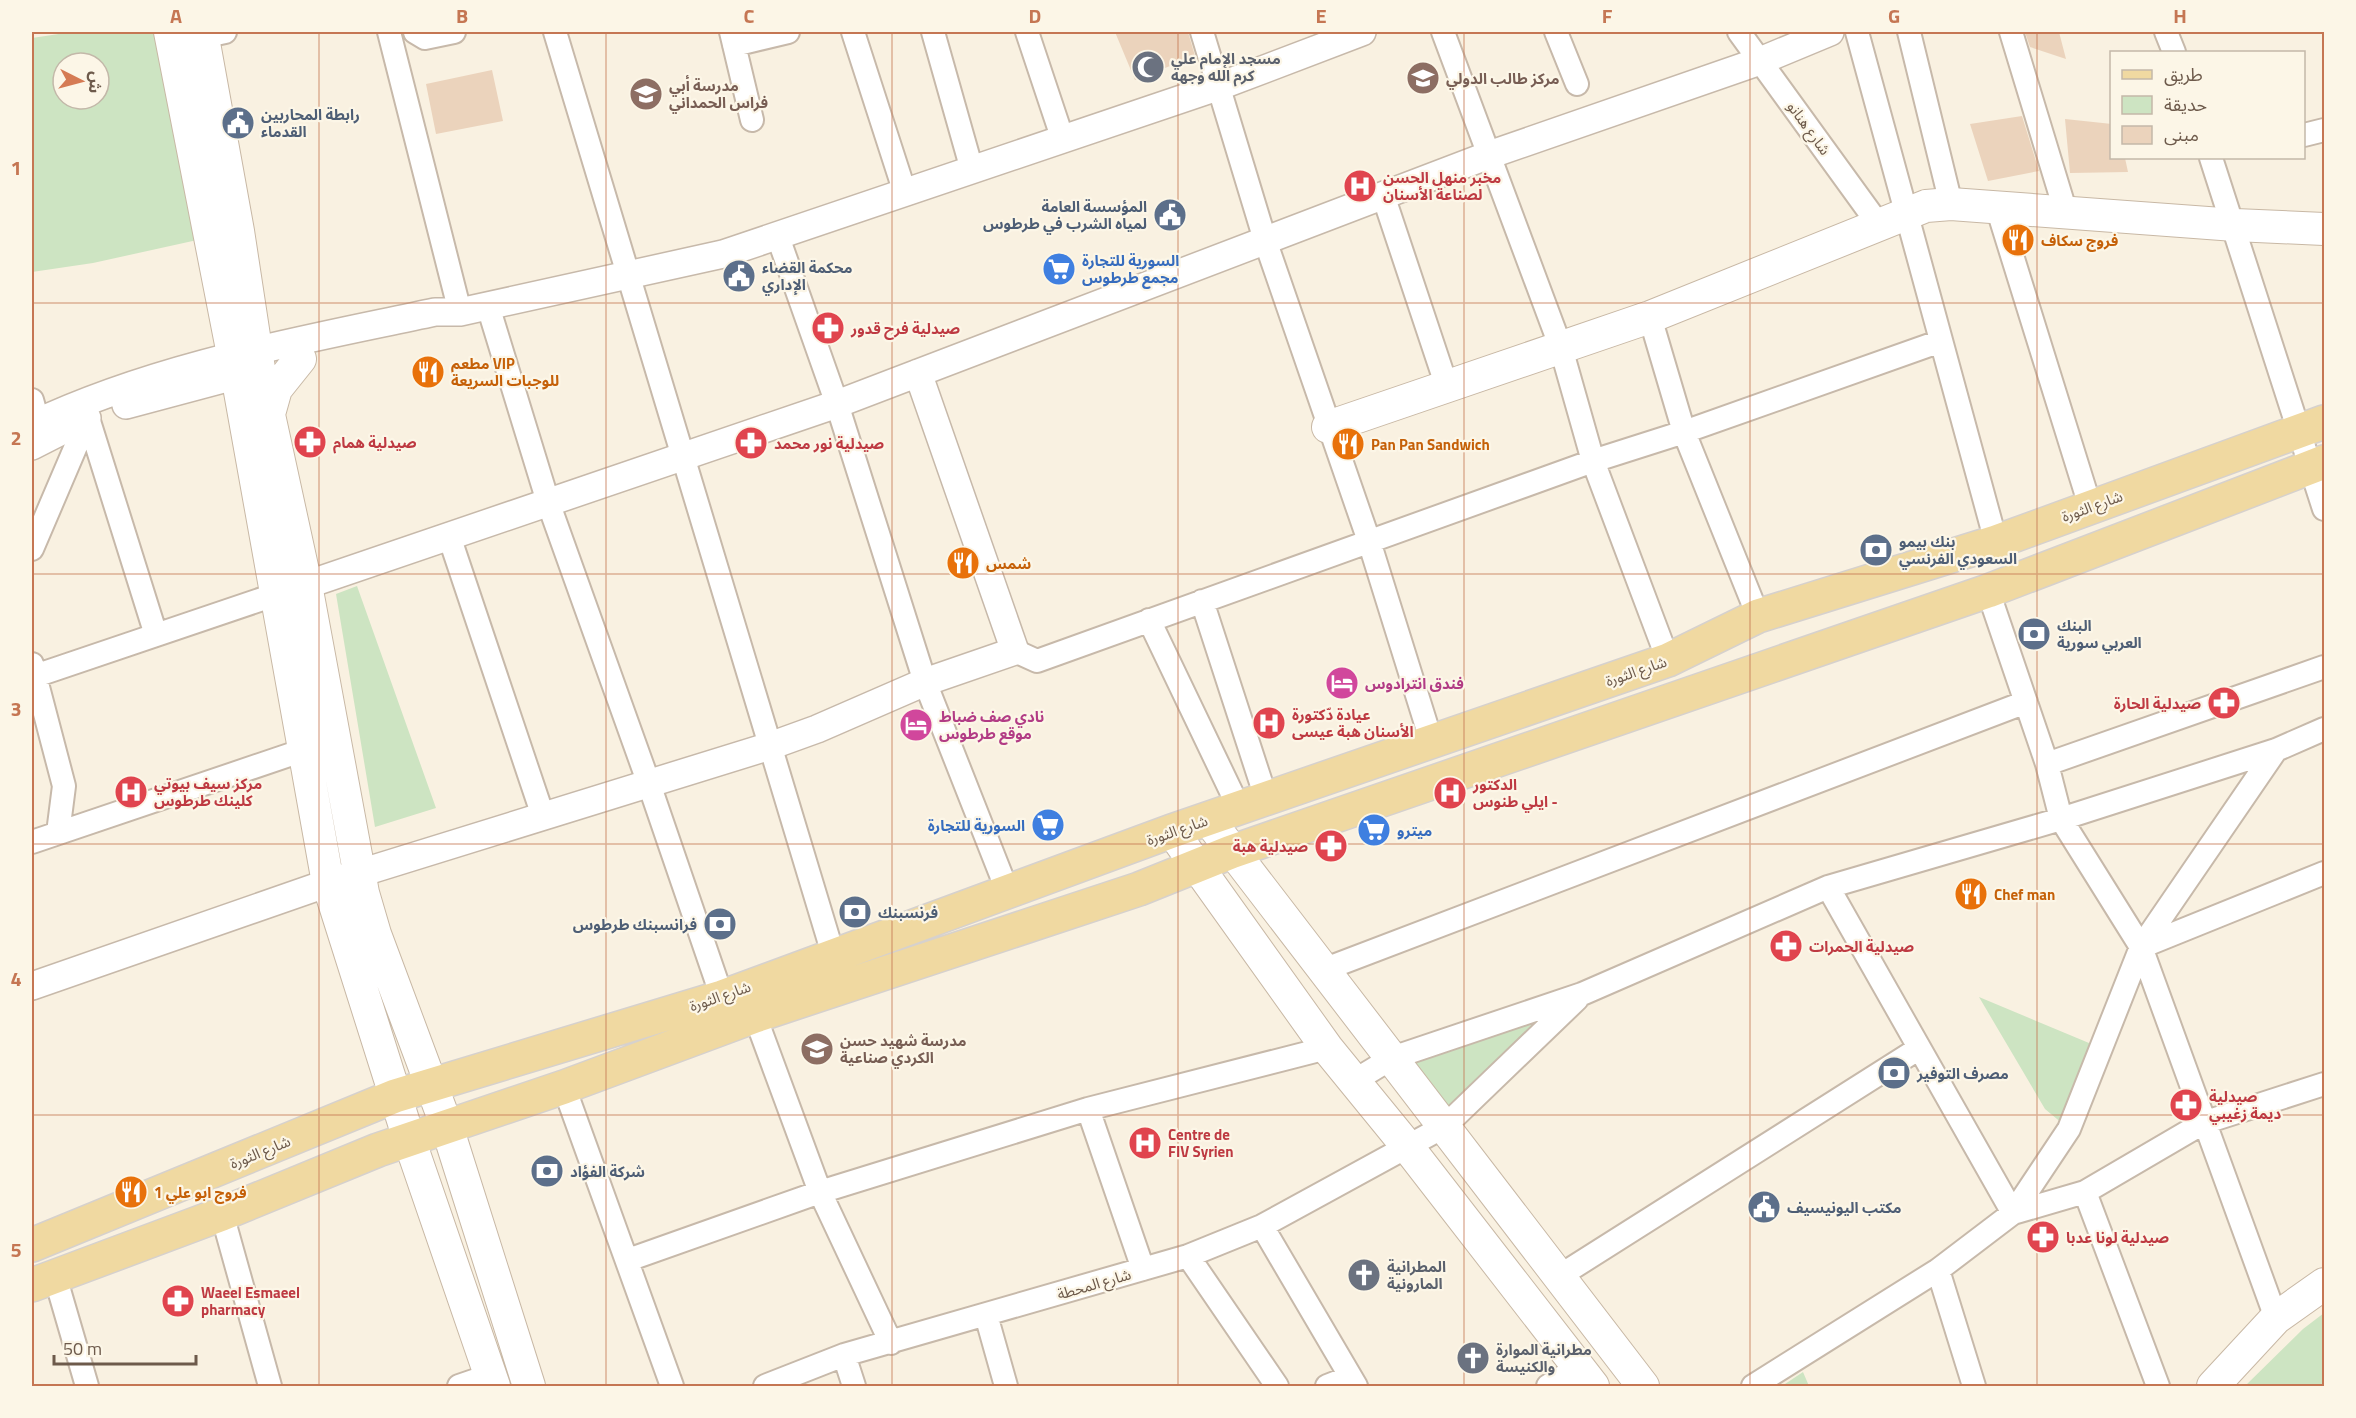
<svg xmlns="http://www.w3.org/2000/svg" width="2356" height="1418" viewBox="0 0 2356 1418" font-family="'Titillium Web','Noto Sans Arabic',sans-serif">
  <rect width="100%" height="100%" fill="#f9f1e1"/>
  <path fill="#cde4c2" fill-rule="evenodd" d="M72 32H202L238 231 93 263 32 272V38ZM63 63H99V99H63Z
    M357 586 436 808 375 827 336 594Z
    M1979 997 2101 1048 2069 1129 2045 1109Z
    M1560 1009 1452 1112 1411 1060Z
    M2324 1313V1386H2245L2303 1329Z
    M1803 1372 1809 1386H1782Z"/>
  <path fill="#ebd3bc" d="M1115 32H1188L1195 56 1135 80Z
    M2025 32H2059L2066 59 2030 47Z
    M492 70 503 121 436 134 426 84Z
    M2022 116 2039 171 1988 181 1970 124Z
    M2065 119 2112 124V158H2125L2128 172 2070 173Z"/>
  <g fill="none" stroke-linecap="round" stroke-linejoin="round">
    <g stroke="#c7b9aa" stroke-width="26">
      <path id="minor" d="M389 32 460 312
        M415 32 425 38 454 32
        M555 32 833 954
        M731 32 752 120
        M853 32 905 193
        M933 32 972 170
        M1027 32 1063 140
        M1202 32 1265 240 1369 541 1431 740
        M1443 32 1561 348 1593 461 1668 660
        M1556 32 1577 84
        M1739 32 1879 225
        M1857 32 1996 542
        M1909 32 1951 204
        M2011 32 2066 213
        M2166 32 2174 52
        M202 37 225 32
        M734 45 788 32
        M2304 135 2324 130
        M2211 158 2324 509
        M1383 195 1447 387
        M1997 207 2090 506
        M778 237 837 404 925 682 1007 890
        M488 306 548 502 649 784 722 997
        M1650 317 1684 432 1758 616
        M32 400 43 439
        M88 418 156 635
        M449 536 543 816
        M32 549 88 418
        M1988 591 2047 764 2061 819 2141 947 2276 1318
        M1202 601 1266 798
        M1149 620 1239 808
        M1015 651 1037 661 1593 461 1684 432 1941 341
        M32 664 64 786 58 833
        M32 677 289 590
        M2047 764 2324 667
        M32 842 304 750
        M1828 887 2013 1213 2069 1129 2141 947 2276 750
        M2141 947 2324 873
        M1323 970 2026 702
        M755 1016 820 1192 891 1343
        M1354 1081 1392 1058 1582 994 1828 887 2061 819 2276 750 2324 729
        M564 1087 672 1386
        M1088 1109 1143 1269
        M2085 1192 2158 1386
        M222 1214 270 1386
        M1262 1226 1356 1386
        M1188 1256 1277 1386
        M628 1260 820 1192 1088 1109 1327 1048
        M1938 1270 1974 1386
        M55 1276 87 1386
        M1558 1277 1918 1049
        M986 1315 1006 1386
        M844 1355 854 1386
        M459 1386 491 1375
        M765 1386 844 1355 1188 1256 1262 1226 1445 1126 1577 999
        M1327 1386 1350 1377
        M1548 1386 1579 1367
        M1753 1386 1938 1270 2013 1213 2085 1192 2203 1123 2324 1084"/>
    </g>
    <g stroke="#c7b9aa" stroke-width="30">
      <path id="tertiary" d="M126 405 257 370
        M32 425C159 365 299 341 435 312H460L723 254 1220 86 1362 32
        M32 446 87 418
        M306 585 837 404 1489 155 1760 61 1830 32
        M32 986 328 883 770 746 817 729 925 682 1015 651 918 373"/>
    </g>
    <g stroke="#c8b8a5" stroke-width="34">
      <path id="secondary" d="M170 32 237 375 328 883 409 1139 494 1386
        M202 32 238 231 259 369 306 585 363 893 375 934 447 1127 529 1386
        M269 414 276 389 300 359
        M1328 427 1650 317 1926 206 1951 204 2235 225 2324 229
        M1208 819 1643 1386
        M1172 831 1327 1048 1407 1146 1593 1386
        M2213 1386 2276 1318 2324 1284"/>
    </g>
    <g stroke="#d6d1cd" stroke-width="36">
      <path id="primary" d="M32 1245 395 1096 722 997 1172 831 1668 660 1758 616 1996 542 2324 422
        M32 1285 222 1214 378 1150 564 1087 755 1016 1139 889 1231 852 1988 591 2324 462"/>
    </g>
    <use href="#minor" stroke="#fff" stroke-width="22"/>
    <use href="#tertiary" stroke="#fff" stroke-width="27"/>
    <use href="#secondary" stroke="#fff" stroke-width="32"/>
    <use href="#primary" stroke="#f0d9a1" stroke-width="33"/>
  </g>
  <path fill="none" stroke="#c57653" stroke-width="1.5" stroke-opacity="0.55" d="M319 32V1386M606 32V1386M892 32V1386M1178 32V1386M1464 32V1386M1750 32V1386M2037 32V1386M32 303H2324M32 574H2324M32 844H2324M32 1115H2324"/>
  <defs>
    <g id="mosque-disc" transform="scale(1.725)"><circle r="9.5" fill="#6b7280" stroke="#fcf6e7"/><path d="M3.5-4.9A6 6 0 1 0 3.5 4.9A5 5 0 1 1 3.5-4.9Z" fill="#fff"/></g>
    <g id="school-disc" transform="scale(1.725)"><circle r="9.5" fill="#8d6e63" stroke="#fcf6e7"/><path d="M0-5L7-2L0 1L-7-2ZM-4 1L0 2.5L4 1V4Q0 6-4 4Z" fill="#fff"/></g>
    <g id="civic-disc" transform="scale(1.725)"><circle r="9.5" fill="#5c6f8a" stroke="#fcf6e7"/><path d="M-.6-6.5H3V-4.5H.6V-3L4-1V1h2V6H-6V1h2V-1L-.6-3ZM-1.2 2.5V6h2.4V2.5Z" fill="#fff"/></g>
    <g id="hospital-disc" transform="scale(1.725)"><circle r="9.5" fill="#e0444e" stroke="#fcf6e7"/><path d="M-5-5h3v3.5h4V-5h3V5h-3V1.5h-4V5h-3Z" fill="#fff"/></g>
    <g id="restaurant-disc" transform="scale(1.725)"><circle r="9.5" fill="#e8710a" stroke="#fcf6e7"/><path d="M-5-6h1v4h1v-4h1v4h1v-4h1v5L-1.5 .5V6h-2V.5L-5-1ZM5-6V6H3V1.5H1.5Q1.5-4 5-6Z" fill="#fff"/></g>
    <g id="supermarket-disc" transform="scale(1.725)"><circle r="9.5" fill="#3f7fe0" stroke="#fcf6e7"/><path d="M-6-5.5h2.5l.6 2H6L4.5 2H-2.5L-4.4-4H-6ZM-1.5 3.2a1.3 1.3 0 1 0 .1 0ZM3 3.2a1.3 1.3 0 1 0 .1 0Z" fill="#fff"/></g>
    <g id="pharmacy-disc" transform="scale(1.725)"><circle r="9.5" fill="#e0444e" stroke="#fcf6e7"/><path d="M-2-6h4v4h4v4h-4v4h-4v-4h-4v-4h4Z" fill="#fff"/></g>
    <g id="bank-disc" transform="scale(1.725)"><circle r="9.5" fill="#5c6f8a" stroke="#fcf6e7"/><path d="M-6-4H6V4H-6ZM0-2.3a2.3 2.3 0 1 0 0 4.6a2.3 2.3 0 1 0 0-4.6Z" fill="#fff"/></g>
    <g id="hotel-disc" transform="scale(1.725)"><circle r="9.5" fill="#d1479c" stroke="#fcf6e7"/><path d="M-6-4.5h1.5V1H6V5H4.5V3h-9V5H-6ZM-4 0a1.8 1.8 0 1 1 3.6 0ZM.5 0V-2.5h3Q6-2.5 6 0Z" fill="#fff"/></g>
    <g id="church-disc" transform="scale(1.725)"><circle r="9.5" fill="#6b7280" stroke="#fcf6e7"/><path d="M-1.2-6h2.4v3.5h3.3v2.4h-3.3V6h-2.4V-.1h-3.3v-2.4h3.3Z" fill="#fff"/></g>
  </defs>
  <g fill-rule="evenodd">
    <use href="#mosque-disc" x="1148" y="67"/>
    <use href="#school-disc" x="1423" y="78"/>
    <use href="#school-disc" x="646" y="94"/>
    <use href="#civic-disc" x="238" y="123"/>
    <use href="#hospital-disc" x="1360" y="186"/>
    <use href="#civic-disc" x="1170" y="215"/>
    <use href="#restaurant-disc" x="2018" y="240"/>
    <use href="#supermarket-disc" x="1059" y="269"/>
    <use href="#civic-disc" x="739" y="276"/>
    <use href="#pharmacy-disc" x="828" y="328"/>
    <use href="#restaurant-disc" x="428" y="372"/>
    <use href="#pharmacy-disc" x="310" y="442"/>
    <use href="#pharmacy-disc" x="751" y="443"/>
    <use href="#restaurant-disc" x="1348" y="444"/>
    <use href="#bank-disc" x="1876" y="550"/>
    <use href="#restaurant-disc" x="963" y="563"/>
    <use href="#bank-disc" x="2034" y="634"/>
    <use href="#hotel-disc" x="1342" y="683"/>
    <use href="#pharmacy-disc" x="2224" y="703"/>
    <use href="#hospital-disc" x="1269" y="723"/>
    <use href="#hotel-disc" x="916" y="725"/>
    <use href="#hospital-disc" x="131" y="792"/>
    <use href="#hospital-disc" x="1450" y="793"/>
    <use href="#supermarket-disc" x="1048" y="825"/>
    <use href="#supermarket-disc" x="1374" y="830"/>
    <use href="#pharmacy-disc" x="1331" y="846"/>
    <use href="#restaurant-disc" x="1971" y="894"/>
    <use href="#bank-disc" x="855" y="912"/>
    <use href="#bank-disc" x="720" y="924"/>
    <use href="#pharmacy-disc" x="1786" y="946"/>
    <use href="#school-disc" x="817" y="1049"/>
    <use href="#bank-disc" x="1894" y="1073"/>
    <use href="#pharmacy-disc" x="2186" y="1105"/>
    <use href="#hospital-disc" x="1145" y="1143"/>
    <use href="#bank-disc" x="547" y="1171"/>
    <use href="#restaurant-disc" x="131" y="1192"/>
    <use href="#civic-disc" x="1764" y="1207"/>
    <use href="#pharmacy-disc" x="2043" y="1237"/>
    <use href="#church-disc" x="1364" y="1275"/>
    <use href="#pharmacy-disc" x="178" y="1301"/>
    <use href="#church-disc" x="1473" y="1358"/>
  </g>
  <g text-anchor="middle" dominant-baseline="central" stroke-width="4.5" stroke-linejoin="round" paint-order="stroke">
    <g font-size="15" font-weight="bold" fill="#5b616d" stroke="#fcf6e7" text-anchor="start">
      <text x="1171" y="58">مسجد الإمام علي<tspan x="1171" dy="17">كرم الله وجهه</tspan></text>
      <text x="1387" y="1266">المطرانية<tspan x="1387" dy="17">المارونية</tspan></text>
      <text x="1496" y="1349">مطرانية الموارة<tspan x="1496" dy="17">والكنيسة</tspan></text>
    </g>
    <g font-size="15" font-weight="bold" fill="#785e54" stroke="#fcf6e7" text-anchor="start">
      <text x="1446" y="78">مركز طالب الدولي</text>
      <text x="669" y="85">مدرسة أبي<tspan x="669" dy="17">فراس الحمداني</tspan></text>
      <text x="840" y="1040">مدرسة شهيد حسن<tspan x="840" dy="17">الكردي صناعية</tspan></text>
    </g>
    <g font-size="15" font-weight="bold" fill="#4e5e75" stroke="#fcf6e7" text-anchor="start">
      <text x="261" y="114">رابطة المحاربين<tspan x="261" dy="17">القدماء</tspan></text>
      <text x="1147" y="206" text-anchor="end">المؤسسة العامة<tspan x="1147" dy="17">لمياه الشرب في طرطوس</tspan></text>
      <text x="762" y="267">محكمة القضاء<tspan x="762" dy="17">الإداري</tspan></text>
      <text x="1899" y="541">بنك بيمو<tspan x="1899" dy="17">السعودي الفرنسي</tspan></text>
      <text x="2057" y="625">البنك<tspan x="2057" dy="17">العربي سورية</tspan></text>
      <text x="878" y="912">فرنسبنك</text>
      <text x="697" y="924" text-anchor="end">فرانسبنك طرطوس</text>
      <text x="1917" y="1073">مصرف التوفير</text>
      <text x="570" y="1171">شركة الفؤاد</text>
      <text x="1787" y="1207">مكتب اليونيسيف</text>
    </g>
    <g font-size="15" fill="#6d5a4b" stroke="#fcf6e7">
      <text transform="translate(1809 128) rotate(54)">شارع هنانو</text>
      <text transform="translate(2092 506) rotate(-20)">شارع الثورة</text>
      <text transform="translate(1636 671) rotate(-19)">شارع الثورة</text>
      <text transform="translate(1177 830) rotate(-19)">شارع الثورة</text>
      <text transform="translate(720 996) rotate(-19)">شارع الثورة</text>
      <text transform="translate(260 1152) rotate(-22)">شارع الثورة</text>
      <text transform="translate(1094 1284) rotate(-16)">شارع المحطة</text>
    </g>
    <g font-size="15" font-weight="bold" fill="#be3a42" stroke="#fcf6e7" text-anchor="start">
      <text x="1383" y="177">مخبر منهل الحسن<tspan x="1383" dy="17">لصناعة الأسنان</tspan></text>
      <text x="851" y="328">صيدلية فرح قدور</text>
      <text x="333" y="442">صيدلية همام</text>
      <text x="774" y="443">صيدلية نور محمد</text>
      <text x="2201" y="703" text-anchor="end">صيدلية الحارة</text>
      <text x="1292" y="714">عيادة دّكتورة<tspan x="1292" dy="17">الأسنان هبة عيسى</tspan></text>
      <text x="154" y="783">مركز سيف بيوتي<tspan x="154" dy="17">كلينك طرطوس</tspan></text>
      <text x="1473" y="784">الدكتور<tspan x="1473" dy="17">ايلي طنوس -</tspan></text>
      <text x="1308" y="846" text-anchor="end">صيدلية هبة</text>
      <text x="1809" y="946">صيدلية الحمرات</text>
      <text x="2209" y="1096">صيدلية<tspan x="2209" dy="17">ديمة زغيبي</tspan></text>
      <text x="1168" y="1134">Centre de<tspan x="1168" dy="17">FIV Syrien</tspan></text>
      <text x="2066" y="1237">صيدلية لونا عدبا</text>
      <text x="201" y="1292">Waeel Esmaeel<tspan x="201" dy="17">pharmacy</tspan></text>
    </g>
    <g font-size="15" font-weight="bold" fill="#c56008" stroke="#fcf6e7" text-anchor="start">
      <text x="2041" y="240">فروج سكاف</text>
      <text x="451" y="363">مطعم VIP<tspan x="451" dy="17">للوجبات السريعة</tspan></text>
      <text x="1371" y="444">Pan Pan Sandwich</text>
      <text x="986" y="563">شمس</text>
      <text x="1994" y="894">Chef man</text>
      <text x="154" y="1192">فروج ابو علي 1</text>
    </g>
    <g font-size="15" font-weight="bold" fill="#366cbe" stroke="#fcf6e7" text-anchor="start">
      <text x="1082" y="260">السورية للتجارة<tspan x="1082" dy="17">مجمع طرطوس</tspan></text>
      <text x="1025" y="825" text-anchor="end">السورية للتجارة</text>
      <text x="1397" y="830">ميترو</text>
    </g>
    <g font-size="15" font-weight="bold" fill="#b23c85" stroke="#fcf6e7" text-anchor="start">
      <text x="1365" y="683">فندق انترادوس</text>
      <text x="939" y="716">نادي صف ضباط<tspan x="939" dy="17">موقع طرطوس</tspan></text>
    </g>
  </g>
  <rect width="2356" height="1418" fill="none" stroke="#fcf6e7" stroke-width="66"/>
  <rect x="2110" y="51" width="195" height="108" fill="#fcf6e7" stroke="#c3b8a9" stroke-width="1.5"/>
  <rect x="2122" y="70" width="30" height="9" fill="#f0d9a1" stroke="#c3b8a9" stroke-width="1.5"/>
  <text x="2164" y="81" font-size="18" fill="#6d5a4b">طريق</text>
  <rect x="2122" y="96" width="30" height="18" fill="#cde4c2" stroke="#c3b8a9" stroke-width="1.5"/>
  <text x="2164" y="111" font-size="18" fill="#6d5a4b">حديقة</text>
  <rect x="2122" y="126" width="30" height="18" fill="#ebd3bc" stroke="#c3b8a9" stroke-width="1.5"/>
  <text x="2164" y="141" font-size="18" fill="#6d5a4b">مبنى</text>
  <g transform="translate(81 81) rotate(96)"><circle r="28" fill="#fcf6e7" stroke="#c3b8a9" stroke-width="1.5"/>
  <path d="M0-4.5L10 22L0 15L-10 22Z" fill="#d57b54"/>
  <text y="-9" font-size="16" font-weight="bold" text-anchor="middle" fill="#6d5a4b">ش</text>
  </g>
  <path d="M54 1355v9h142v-9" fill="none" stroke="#6d5a4b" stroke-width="3"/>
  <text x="63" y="1355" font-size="18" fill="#6d5a4b" stroke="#fcf6e7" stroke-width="4.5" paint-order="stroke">50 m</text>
  <rect x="33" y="33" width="2290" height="1352" fill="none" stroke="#c57653" stroke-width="2"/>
  <g font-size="20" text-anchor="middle" font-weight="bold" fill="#c57653">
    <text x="176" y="23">A</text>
    <text x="462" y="23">B</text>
    <text x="749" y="23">C</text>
    <text x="1035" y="23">D</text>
    <text x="1321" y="23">E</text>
    <text x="1607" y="23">F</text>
    <text x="1894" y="23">G</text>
    <text x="2180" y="23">H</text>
    <text x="16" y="175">1</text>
    <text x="16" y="445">2</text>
    <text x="16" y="716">3</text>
    <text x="16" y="986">4</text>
    <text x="16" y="1257">5</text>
  </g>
</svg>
